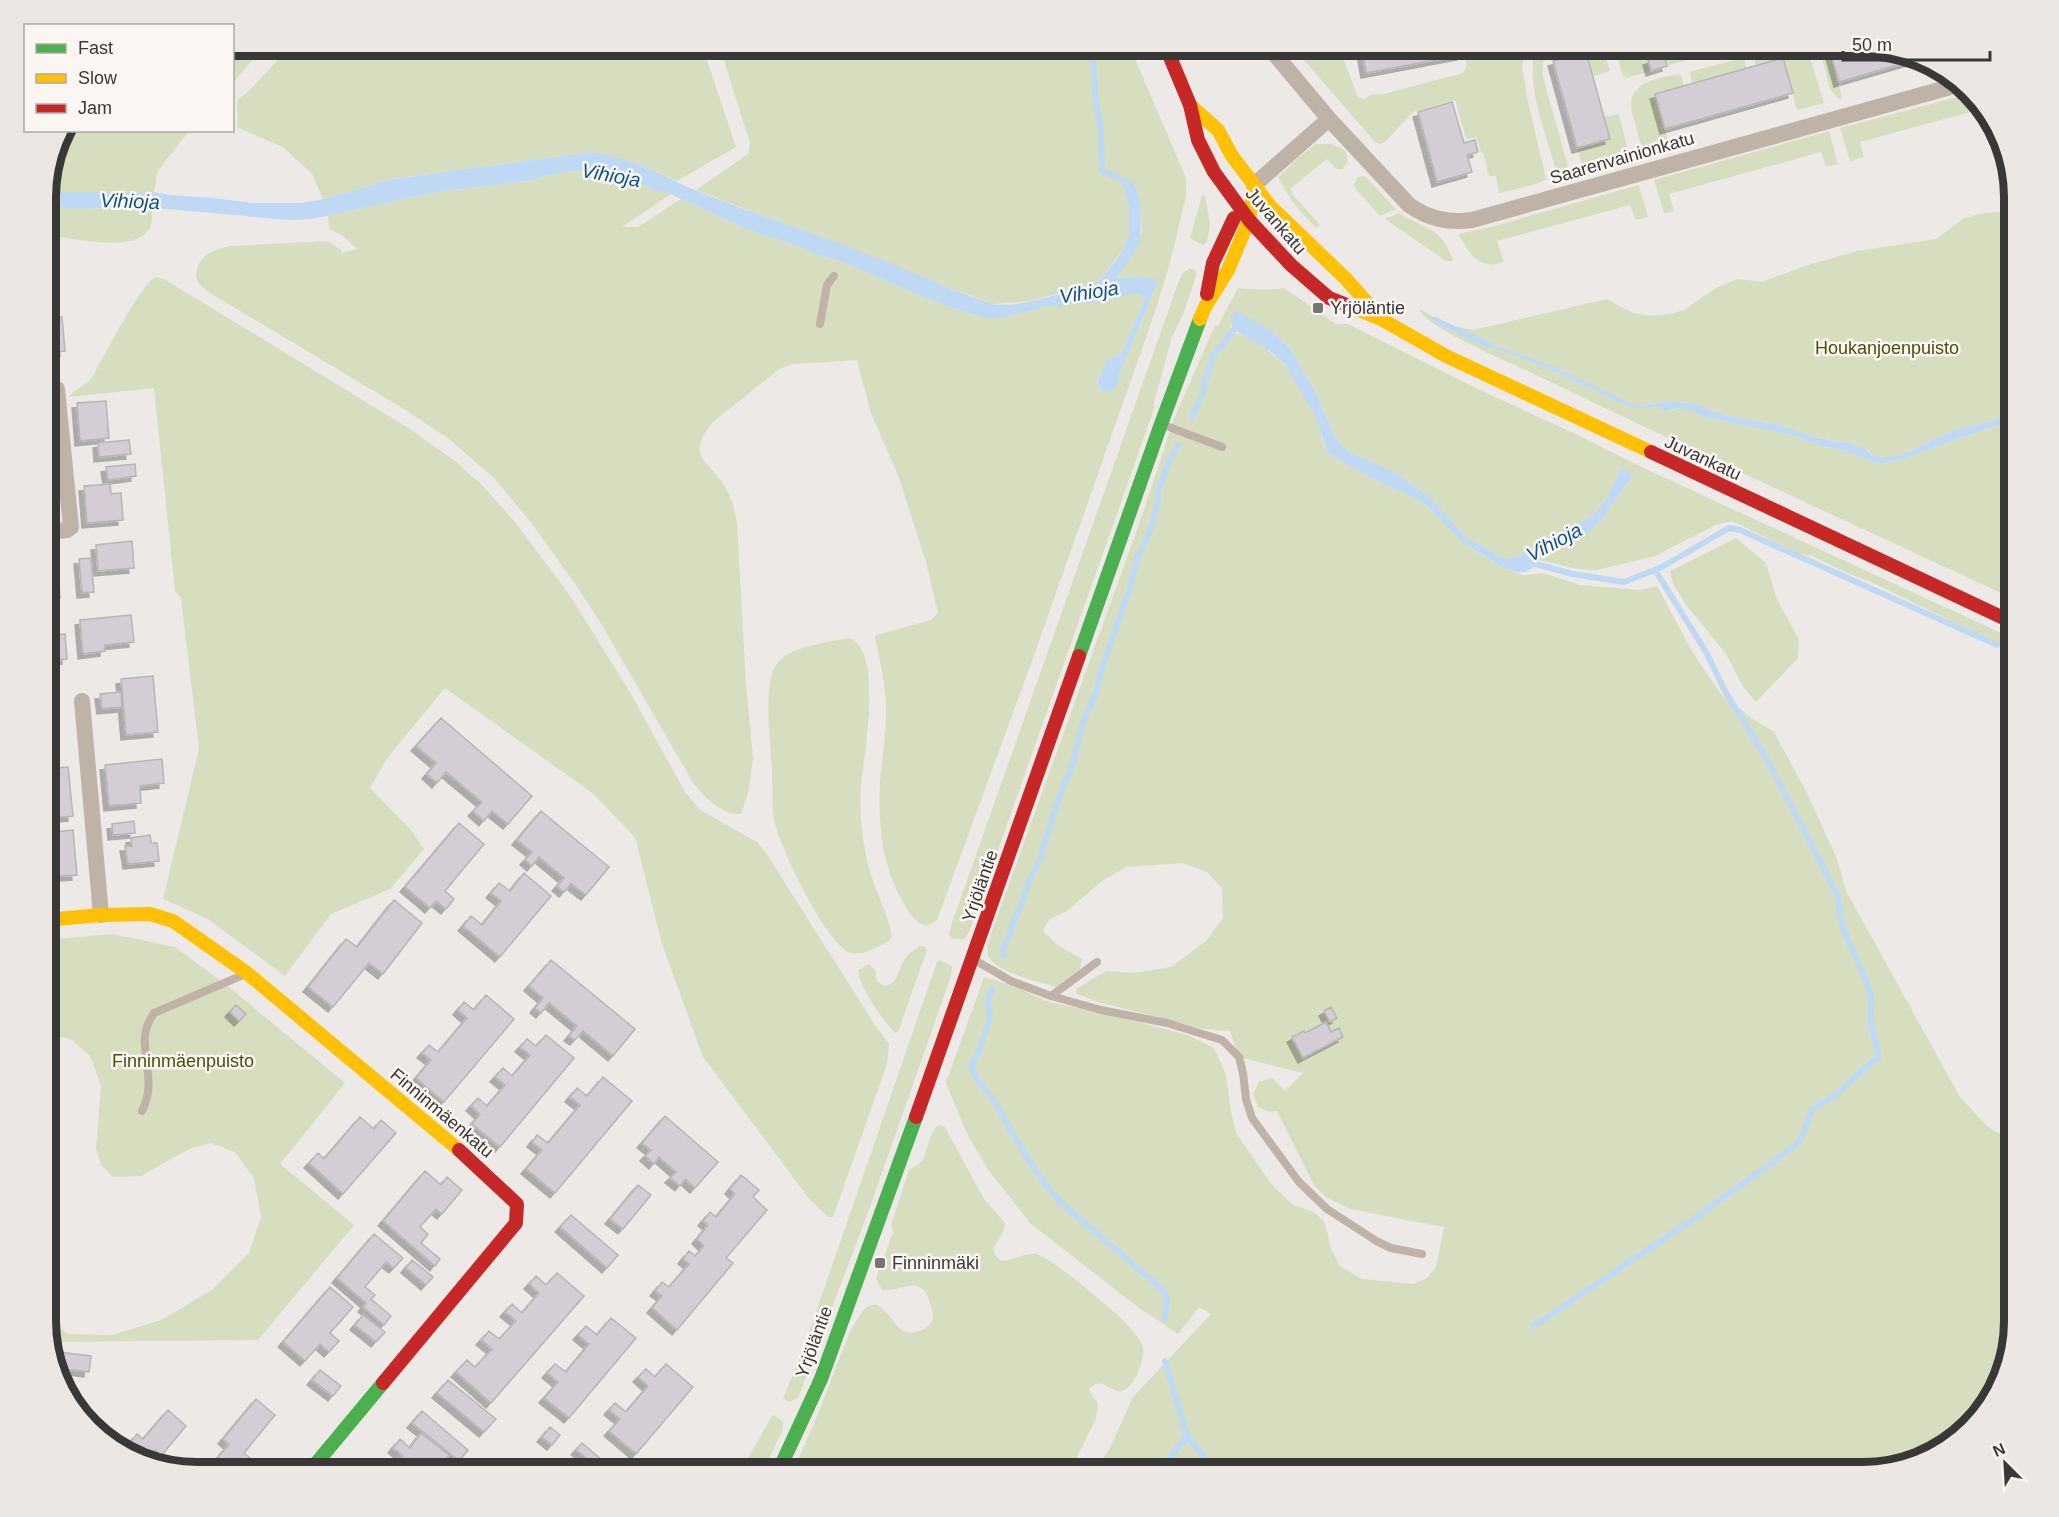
<svg xmlns="http://www.w3.org/2000/svg" width="2059" height="1517" viewBox="0 0 2059 1517" font-family="Helvetica,sans-serif">
  <defs>
    <filter id="shadow"><feDropShadow dx="-5" dy="5" stdDeviation="0" flood-color="#0004"/></filter>
  </defs>
  <rect width="100%" height="100%" fill="#ece9e7"/>
  <path fill="#d7ddbf" d="M233 45H265L233 83 232 45Z
    M292 45H702L736 147 677 181C647 168 625 156 591 152L393 179 323 199 312 174 283 147 238 128 237 100 247 93Z
    M719 45H983L994 49 1017 45H1129L1186 178V196L1172 255 1155 312 1032 661 937 920 927 926C913 922 909 912 902 900 882 866 878 823 880 784 881 761 886 738 886 715 887 689 880 663 875 637L876 635 931 620 938 613 926 562 898 475 871 413 857 360 793 364 779 369 713 422C684 458 709 459 725 487 732 498 735 511 737 523L746 685 753 758 748 793 741 814C721 815 703 796 692 781L602 625 578 588 530 521 494 478 449 439 404 409 210 293C207 290 201 287 199 283 195 279 196 274 197 269 202 253 216 249 231 246L327 241 341 250V253L357 249 343 236 329 229 328 215 431 193 527 181 564 172 587 171H597L635 181 653 190H662L671 194 622 227H638L681 199 749 230 798 246 817 255 843 262 921 296 955 309 979 316 1049 306 1092 303 1138 293 1143 295 1144 300 1124 348 1120 354 1106 361 1104 370 1097 381 1100 390 1118 384 1119 375 1154 292 1128 277 1120 278 1117 276 1142 232 1140 206 1136 187 1123 181 1129 206V234L1124 248 1101 279 1095 283 1031 301 992 304 696 190 748 154 750 143Z
    M1291 45H1335L1345 63 1358 97 1364 99 1373 94H1384L1463 73 1467 66 1463 45H1527L1522 66 1527 97 1546 179 1540 183 1499 193 1496 176H1489L1483 153 1481 152 1476 137 1466 139 1455 100 1413 112 1386 141 1380 144 1375 142Z
    M1536 45H1577L1543 62 1542 73 1570 174 1558 176C1547 137 1524 85 1536 45Z
    M1616 45H1727L1725 48 1667 66 1664 56 1648 60 1651 71 1626 78 1622 75Z
    M1776 45H1806L1824 103 1797 110 1783 58 1756 65 1754 57 1777 50Z
    M1819 45H1835L1829 47 1842 98 1839 99 1830 89Z
    M1600 49 1605 54 1610 71 1593 76 1586 52Z
    M1740 59 1744 60 1747 68 1692 83 1690 74 1692 71Z
    M1678 74 1681 76 1684 86 1655 94 1669 144 1647 151C1640 146 1638 135 1636 126 1634 119 1631 111 1631 104 1631 81 1662 78 1678 74Z
    M1969 94 1992 121 1985 123 1981 109 1860 142 1864 157 1850 161 1840 128Z
    M1619 114 1627 147 1624 158 1583 169 1577 148 1610 139 1604 117Z
    M60 131H189L157 172 154 192H45V186Z
    M1829 131 1838 164 1826 167 1821 152 1669 194 1674 211 1664 213 1654 180Z
    M1316 144H1332L1346 151 1348 162 1342 169H1336L1327 159 1291 188 1293 195 1320 225 1316 228C1301 213 1288 197 1278 177L1298 158Z
    M1365 176 1396 209 1380 216 1353 186 1358 177Z
    M1639 185 1648 217 1636 220 1630 205 1497 241 1504 262C1479 271 1470 254 1458 234L1487 228Z
    M1205 195 1210 225 1207 242 1203 245 1190 238 1202 196Z
    M45 206 76 209 152 208C152 215 153 225 148 231 130 253 70 238 45 234Z
    M2014 210V411L1993 421 1946 433 1901 455 1886 458H1876L1868 451 1844 442 1818 438 1780 425 1724 415 1697 404 1667 401 1650 405 1636 406 1514 353 1482 343 1549 369 1629 407 1646 409 1657 407 1668 411 1683 408 1694 410 1704 417 1791 435 1825 447 1846 451 1878 464 1897 461 2014 419V599C1852 524 1689 449 1528 371 1506 361 1427 328 1419 309L1450 326 1473 330 1607 299 1633 313 1648 316 1671 314 1684 310 1716 288 1737 279 1762 282 1805 266 1857 251 1936 239 1963 219 1979 214Z
    M1399 213C1425 229 1443 228 1453 261H1446L1385 219Z
    M1190 268 1195 270 1196 276 1184 312 1172 337 1154 402V409L969 932 964 939H952L949 934 952 923 1177 286 1182 274Z
    M156 277 164 279 407 427 455 461 483 486 514 521 569 594 631 694 685 792 700 810 757 842 766 853 875 1025 889 1044 887 1064 833 1217H828L810 1200 703 1057 662 944 635 837 591 792 445 688 388 757 370 788 411 830 424 849 390 889 331 914 285 976 208 919 163 899 199 749 181 598 175 591 154 388 69 397C74 388 87 386 93 376 104 357 140 284 156 277Z
    M1238 288 1264 290 1284 288 1336 324H1348L1478 389 1582 437 1637 465 2001 633 2002 639 1999 644 1869 581 1849 574 1815 557 1798 553 1732 521 1715 525 1655 556 1597 570 1577 569 1540 560 1548 552 1589 532 1605 516 1624 487 1631 480V474L1621 468 1606 500 1592 516 1513 558H1503L1466 537 1430 497 1393 471 1349 452 1335 437 1315 391 1287 345 1272 331 1232 318 1230 331C1269 341 1302 379 1316 417 1321 429 1321 441 1327 453L1369 477 1423 502 1474 550 1503 568 1524 575 1543 573 1580 585 1640 590 1657 586 1693 653 1721 694 1750 717 1774 732 1806 791 1837 859 1846 891 1960 1097 1989 1128 2014 1141V1321L2006 1369 1983 1413 1930 1456 1863 1472H1093L1109 1450 1133 1397 1211 1314 1199 1307 1178 1334 1138 1307 1031 1224 989 1171 968 1136 946 1083 984 977 1014 986 1049 1002 1120 1017 1187 1035 1214 1048 1226 1075 1231 1112 1236 1133 1271 1184 1293 1205 1314 1212 1324 1221 1332 1251 1340 1266 1362 1279 1413 1284 1427 1278 1436 1267 1444 1227 1350 1209 1326 1197 1314 1185 1277 1111 1269 1112 1258 1107 1253 1094 1259 1082 1272 1078 1285 1091 1303 1073 1239 1057 1230 1031 1204 1029 1098 1002 1077 994 1076 989 1106 971 1135 973 1171 967 1206 941 1223 918 1222 888 1207 872 1183 863 1126 867 1102 881 1067 911 1049 920 1043 931 1059 946 1082 959 1080 969 1056 987C1040 982 993 972 988 955 987 952 988 948 987 945L1142 516 1174 419 1215 325 1218 326Z
    M1736 538 1766 563 1776 597 1799 640 1798 658 1756 702 1742 685 1726 654 1687 606 1673 584 1670 571Z
    M848 638C885 647 863 760 861 787 859 808 862 835 866 856 871 883 886 908 892 935L891 939C881 946 861 957 849 952 827 944 780 848 775 823 771 806 773 786 772 769 770 740 766 710 770 682 771 675 774 666 779 661 796 645 826 643 848 638Z
    M112 934 175 947 225 984 345 1083 280 1164 354 1225 258 1340 48 1342 45 1330V1320L69 1334 112 1335 161 1320 212 1290 249 1253 261 1217 254 1178 235 1152 211 1143 191 1148 141 1176 113 1177 101 1165 96 1149 101 1086 90 1056 72 1040 45 1032V940Z
    M920 946H924L927 950 898 1032 895 1033C882 1019 860 989 858 970L869 964 875 970 877 982 885 986C900 983 897 970 905 959 908 954 915 949 920 946Z
    M940 960 952 966 951 976 871 1204 798 1398 789 1402 783 1398 804 1347 937 962Z
    M941 1125 945 1127 984 1199 1005 1223 1004 1230 993 1249 995 1255 1001 1261C1014 1260 1023 1253 1036 1254 1050 1256 1128 1321 1136 1335 1138 1338 1142 1343 1143 1347 1145 1359 1134 1393 1118 1391 1113 1390 1106 1385 1101 1383L1093 1385 1089 1390 1098 1404 1096 1418 1078 1455 1073 1472H792C808 1439 822 1405 835 1370 843 1351 849 1328 862 1312 881 1289 892 1327 904 1331 913 1335 928 1330 932 1321 934 1315 932 1309 930 1303 921 1272 903 1292 882 1290L876 1279 893 1232 891 1225 909 1170 923 1161 930 1138 936 1127Z
    M774 1415 783 1422V1429L763 1472H740L772 1416Z"/>
  <path fill="#bfd9f4" d="M591 152C634 157 659 175 697 191 767 219 838 241 907 270 935 282 963 294 992 304 1026 308 1062 292 1095 283L1101 279 1117 259 1124 248 1129 234V206L1122 181 1123 179C1127 179 1129 179 1132 182 1142 190 1143 235 1138 246 1134 256 1125 265 1119 273L1118 278C1130 278 1149 273 1158 282L1119 375 1118 384 1112 391 1104 392 1098 387C1097 377 1103 369 1106 361L1120 354 1124 348 1144 300 1143 295 1138 293 1092 303 1044 307 1006 317 991 318 979 316 955 309 921 296 843 262 817 255 798 246 749 230 666 192 653 190 635 181 597 171H587L564 172 527 181 431 193 312 219 288 220 146 207 76 209 45 206V192H154L171 195 214 198 253 203H302L323 199 393 179Z
    M1237 311 1272 331 1287 345 1315 391 1335 437 1349 452 1393 471 1430 497 1466 537 1503 558H1513L1592 516 1606 500 1621 468 1632 474 1631 480 1624 487 1605 516 1589 532 1548 552 1531 569 1525 572H1518L1503 568 1464 543 1423 502 1369 477 1327 453 1316 417 1285 365 1270 351 1232 329 1231 320 1234 312Z
    M1483 341 1548 364 1636 406 1650 405 1668 401 1697 404 1724 415 1780 425 1818 438 1848 443 1865 449 1873 456 1880 458 1901 455 1953 430 1993 421 2014 411V419L1897 461 1878 464 1846 451 1825 447 1791 435 1704 417C1691 408 1680 406 1665 412L1657 407 1646 409 1629 407 1549 369 1483 344Z"/>
  <g fill="none" stroke-linecap="round" stroke-linejoin="round">
    <path stroke="#bfd9f4" stroke-width="6" d="M1086 45 1094 66 1095 96 1101 129 1102 170 1103 172 1116 176 1128 184
      M1435 320 1489 345
      M1192 417 1202 395 1212 357 1237 326
      M1528 562 1573 574 1624 582 1662 567 1729 528 1740 530 1997 645
      M1003 956 1005 944 1011 932 1014 919 1022 903 1028 883 1039 862 1062 788 1072 767 1083 722 1095 695 1103 665 1129 591 1137 559 1149 533 1158 502V491L1170 459 1178 445
      M992 989 988 998 990 1016 988 1024 979 1051 971 1065C975 1081 988 1090 996 1104 1015 1138 1034 1173 1060 1202L1162 1289 1167 1298 1165 1319
      M1534 1326 1692 1220 1795 1146 1801 1138 1812 1110 1835 1095 1879 1056C1877 1044 1871 1032 1871 1020 1870 1009 1873 999 1869 988 1857 957 1838 929 1838 896L1769 763 1725 691 1706 652 1655 570
      M1165 1361 1187 1436 1217 1472
      M1158 1472 1187 1436"/>
  </g>
  <path fill="#d5cdd6" stroke="#b7b5b4" stroke-width="1.5" filter="url(#shadow)" d="M1361 45H1460L1462 55 1366 73Z
    M1835 45H1863L1912 53 1922 58 1839 82 1829 47Z
    M1586 52 1610 139 1577 148 1553 61Z
    M1664 56 1667 66 1651 71 1648 60Z
    M1783 58 1793 93 1665 129 1655 94Z
    M1452 102 1464 143 1475 140 1478 152 1467 155 1472 172 1437 182 1418 112Z
    M62 317 65 351 46 353 45 319Z
    M106 401 109 438 80 441 77 403Z
    M129 440 131 454 99 457 98 443Z
    M135 464 136 476 108 480 106 467Z
    M45 466H48L51 505H45Z
    M110 484 111 494 121 493 123 520 87 523 84 486Z
    M132 541 134 568 98 571 96 545Z
    M91 558 94 592 82 593 79 559Z
    M58 574 60 598 47 599 45 575Z
    M131 615 134 642 105 645V651L83 654 80 620Z
    M65 634 67 659 45 661V635Z
    M153 676 158 732 126 735 121 679Z
    M45 685H53L59 742 45 743Z
    M121 692 122 707 102 709 100 694Z
    M441 718 532 796 508 824 492 811 484 821 473 811 482 802 446 772 437 783 427 774 436 763 416 746Z
    M162 759 164 783 140 786 141 803 109 806 105 765Z
    M68 767 73 816 45 819V769Z
    M541 811 609 867 586 895 571 884 564 892 557 886 564 878 539 857 532 866 525 860 532 852 517 840Z
    M134 821 135 833 113 835 112 824Z
    M459 823 484 844 445 891 454 899 446 909 436 901 430 908 405 887Z
    M73 830 77 875 50 877 48 851H45V833Z
    M150 835 151 843H157L159 861 128 864 125 846H132L131 838Z
    M524 873 551 896 500 957 463 926 471 916 482 925 501 901 491 893 499 883 510 891Z
    M394 900 422 923 383 974 369 963 333 1007 308 987 346 939 357 947Z
    M551 960 635 1029 613 1056 583 1031 575 1040 569 1036 577 1026 549 1003 541 1013 535 1008 543 998 529 986Z
    M486 995 514 1019 444 1102 416 1078 431 1060 422 1053 429 1045 438 1052 467 1018 458 1010 464 1002 474 1010Z
    M236 1005 246 1014 239 1021 230 1012Z
    M1331 1007 1337 1018 1330 1022 1324 1011Z
    M1326 1022 1331 1032 1339 1028 1343 1037 1303 1058 1292 1037 1304 1031 1305 1033Z
    M546 1035 574 1058 500 1147 472 1124 480 1114 471 1106 478 1098 487 1106 505 1085 495 1077 503 1068 512 1076 530 1055 520 1047 527 1039 536 1046Z
    M603 1077 632 1101 555 1193 526 1169 542 1150 532 1142 537 1135 548 1143 580 1105 570 1097 577 1088 587 1096Z
    M665 1116 718 1162 695 1188 685 1179 680 1186 670 1178 676 1172 659 1157 654 1164 645 1156 651 1150 642 1143Z
    M360 1117 374 1129 381 1120 396 1133 343 1194 309 1163 318 1153 324 1159Z
    M425 1171 441 1185 447 1177 462 1190 442 1214 436 1209 420 1227 428 1234 421 1243 440 1259 435 1266 383 1221Z
    M741 1175 759 1190 753 1197 767 1210 726 1258 733 1263 677 1330 652 1308 662 1296 655 1291 662 1282 669 1287 689 1264 683 1259 689 1251 695 1256 704 1246 697 1239 708 1225 703 1221 710 1212 716 1217 735 1194 730 1189Z
    M638 1185 651 1195 623 1229 610 1219Z
    M571 1215 618 1255 607 1268 560 1227Z
    M374 1234 403 1258 394 1268 386 1262 365 1287 375 1295 371 1299 391 1316 384 1325 363 1307 366 1303 337 1278Z
    M412 1260 433 1277 426 1285 406 1268Z
    M557 1273 584 1296 491 1403 456 1372 467 1360 475 1367 492 1349 481 1340 489 1331 499 1339 516 1321 505 1312 512 1304 522 1313 539 1293 529 1284 536 1276 546 1285Z
    M330 1287 353 1307 330 1333 339 1341 329 1352 320 1344 305 1361 283 1342Z
    M363 1315 385 1332 376 1342 355 1325Z
    M611 1318 636 1338 569 1418 544 1398 558 1382 547 1373 555 1364 566 1372 589 1344 578 1335 586 1326 597 1335Z
    M51 1351 91 1356 89 1372 55 1368Z
    M666 1364 693 1387 636 1454 609 1431 620 1419 609 1410 615 1403 626 1412 648 1386 638 1377 646 1369 655 1377Z
    M320 1370 341 1386 333 1396 312 1380Z
    M448 1380 496 1419 484 1432 437 1393Z
    M256 1399 275 1415 244 1453 250 1458 238 1472H206L229 1444 223 1439Z
    M168 1410 186 1426 161 1456 155 1450 145 1463 123 1451 137 1434 143 1439Z
    M422 1411 468 1450 459 1461 412 1423Z
    M550 1427 560 1435 552 1445 542 1437Z
    M421 1433 449 1455 436 1472H390L403 1456 393 1448 400 1439 410 1448Z
    M582 1443 616 1472H577L588 1459 576 1450Z"/>
  <g fill="none" stroke-linecap="round" stroke-linejoin="round">
    <path stroke="#bfb3a8" stroke-width="8" d="M820 324 827 285 834 276
      M1161 424 1222 447
      M973 959 1011 981 1051 996 1101 1010 1167 1023 1222 1040 1239 1057 1243 1073 1246 1099 1252 1118 1299 1182 1327 1209 1378 1242 1391 1248 1422 1254
      M1051 996 1097 962
      M142 1111C156 1083 143 1063 145 1035 146 1027 150 1019 154 1013L243 975"/>
    <path stroke="#bfb3a8" stroke-width="16" d="M1267 45 1329 119 1409 205C1429 219 1448 223 1472 220L1961 84
      M1254 185 1329 119
      M45 532 67 530 71 527 57 389 45 390
      M82 701 101 915"/>
    <path stroke="#4caf50" stroke-width="14" d="M1079 656 1161 424 1200 319
      M309 1472 383 1383
      M778 1472 821 1379 916 1117"/>
    <path stroke="#ffc107" stroke-width="14" d="M1190 105 1218 130 1232 156 1270 206 1346 279 1378 315
      M1352 307 1381 319 1446 356 1651 452
      M1200 319 1205 307 1228 270 1249 220 1254 185
      M45 920 101 915 150 914 173 921 247 973 459 1150"/>
    <path stroke="#c62828" stroke-width="14" d="M1165 45 1190 105 1198 140 1214 172 1249 220 1291 265 1329 298 1352 307
      M1207 294 1213 263 1234 218
      M1651 452 2014 623
      M916 1117 1079 656
      M383 1383 516 1223 517 1204 459 1150"/>
  </g>
  <g fill="#787674" stroke="#fcf6f2" stroke-width="2">
    <rect x="1312" y="302" width="12" height="12" rx="3"/>
    <rect x="874" y="1257" width="12" height="12" rx="3"/>
  </g>
  <g text-anchor="middle" dominant-baseline="central" stroke-width="5" stroke-linejoin="round" paint-order="stroke">
    <g font-size="18" fill="#3a3836" stroke="#fcf6f2">
      <text transform="translate(1622 158) rotate(-16)">Saarenvainionkatu</text>
      <text transform="translate(1276 221) rotate(49)">Juvankatu</text>
      <text transform="translate(1703 458) rotate(25)">Juvankatu</text>
      <text transform="translate(980 886) rotate(-71)">Yrjöläntie</text>
      <text transform="translate(442 1113) rotate(40)">Finninmäenkatu</text>
      <text transform="translate(814 1342) rotate(-70)">Yrjöläntie</text>
    </g>
    <g font-size="18" fill="#3a3836" stroke="#fcf6f2" text-anchor="start">
      <text x="1330" y="308">Yrjöläntie</text>
      <text x="892" y="1263">Finninmäki</text>
    </g>
    <g font-size="18" fill="#46520c" stroke="#fcf6f2">
      <text x="1887" y="348">Houkanjoenpuisto</text>
      <text x="183" y="1061">Finninmäenpuisto</text>
    </g>
    <g font-size="20" font-style="italic" fill="#0a538c" stroke="#fcf6f2">
      <text transform="translate(611 175) rotate(10)">Vihioja</text>
      <text transform="translate(130 201) rotate(2)">Vihioja</text>
      <text transform="translate(1089 292) rotate(-9)">Vihioja</text>
      <text transform="translate(1554 542) rotate(-28)">Vihioja</text>
    </g>
  </g>
  <path d="M0 0H2059V1517H0ZM197 56H1863A141 141 0 0 1 2004 197V1321A141 141 0 0 1 1863 1462H197A141 141 0 0 1 56 1321V197A141 141 0 0 1 197 56Z" fill="#ece7e3" fill-rule="evenodd"/>
  <path fill="none" stroke="#3a3836" stroke-width="8" d="M197 56H1863A141 141 0 0 1 2004 197V1321A141 141 0 0 1 1863 1462H197A141 141 0 0 1 56 1321V197A141 141 0 0 1 197 56Z"/>
  <rect x="24" y="24" width="210" height="108" fill="#fcf6f2" stroke="#aeaaa7" stroke-width="1.5"/>
  <rect x="36" y="44" width="30" height="9" fill="#4caf50" stroke="#aeaaa7" stroke-width="1.5"/>
  <text x="78" y="54" font-size="18" fill="#3a3836">Fast</text>
  <rect x="36" y="74" width="30" height="9" fill="#ffc107" stroke="#aeaaa7" stroke-width="1.5"/>
  <text x="78" y="84" font-size="18" fill="#3a3836">Slow</text>
  <rect x="36" y="104" width="30" height="9" fill="#c62828" stroke="#aeaaa7" stroke-width="1.5"/>
  <text x="78" y="114" font-size="18" fill="#3a3836">Jam</text>
  <g transform="translate(2005 1463) rotate(336)" stroke="#fcf6f2" stroke-width="4.5" paint-order="stroke">
  <path d="M0-4.5L10 22L0 15L-10 22Z" fill="#3a3836"/>
  <text y="-9" font-size="16" font-weight="bold" text-anchor="middle" fill="#3a3836">N</text>
  </g>
  <path d="M1843 51v9h147v-9" fill="none" stroke="#3a3836" stroke-width="3"/>
  <text x="1852" y="51" font-size="18" fill="#3a3836" stroke="#fcf6f2" stroke-width="4.5" paint-order="stroke">50 m</text>
</svg>
